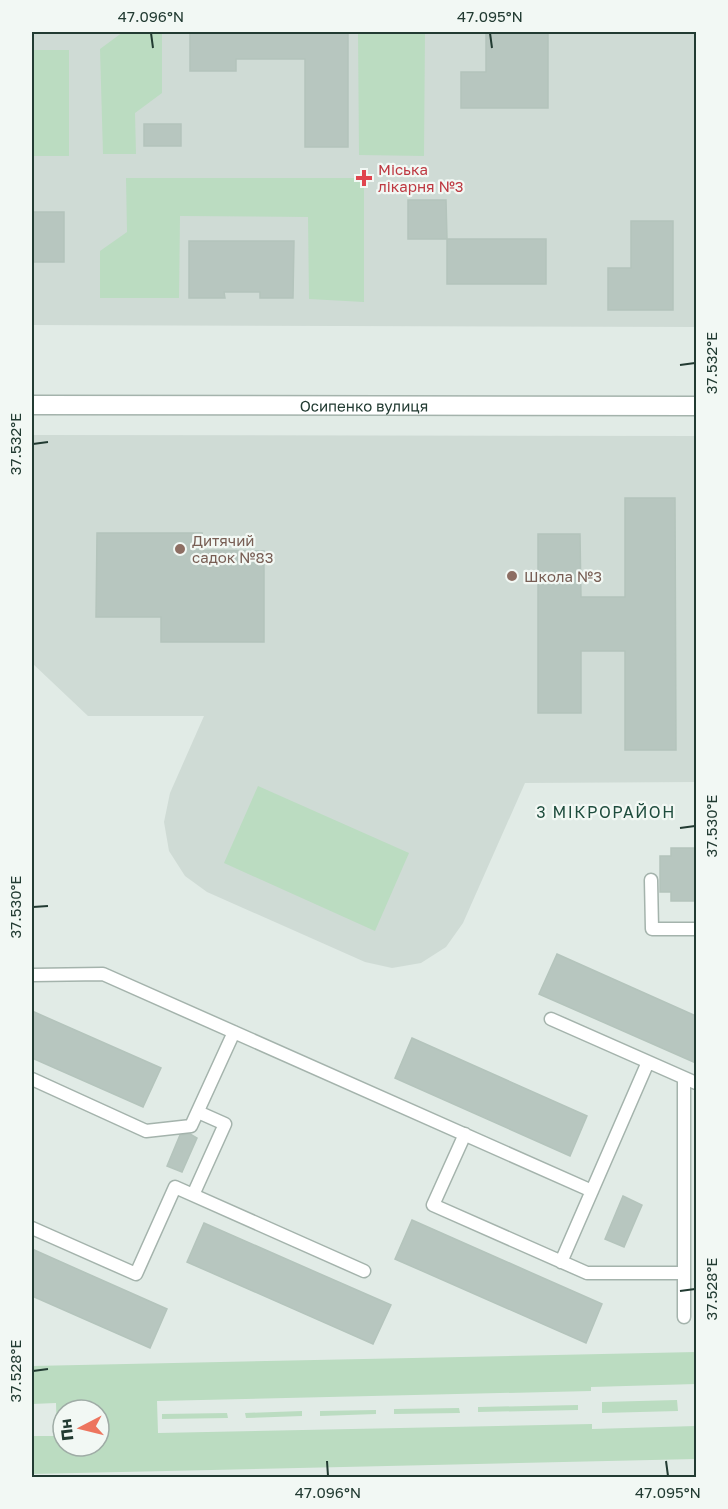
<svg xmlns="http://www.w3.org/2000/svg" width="728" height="1509" viewBox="0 0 728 1509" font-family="'Golos Text',sans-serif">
  <rect width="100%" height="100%" fill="#e1ebe6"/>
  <path fill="#cfdbd5" d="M32 32H696V327L32 325Z
    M32 435 696 436V782L525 783 463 923 446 947 421 963 392 968 365 962 207 892 185 876 169 851 164 822 170 793 204 716H88L32 663Z"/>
  <path fill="#bbdcc1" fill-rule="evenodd" d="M123 32H162V93L135 113 136 154H103L100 49Z
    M358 32H425L424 156 359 155Z
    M32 50H69V156H32Z
    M126 178H364V302L309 299 308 217 180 216 179 298H100V251L127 232Z
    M258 786 409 853 375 931 224 863Z
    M696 1352V1384L591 1387V1391L157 1401 158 1433 592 1424V1429L696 1426V1459L32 1474V1436H57L56 1403 32 1404V1366ZM63 1410H99V1446H63Z
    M677 1400 678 1411 602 1413V1402Z
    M578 1405V1410L478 1412V1407Z
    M459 1408 460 1413 394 1414V1409Z
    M376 1410V1414L320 1416V1411Z
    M302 1411V1416L246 1418 245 1413Z
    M227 1413 228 1418 162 1419V1414Z"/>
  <path fill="#b7c6bf" stroke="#b4c4bc" stroke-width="1.5" d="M190 32H348V147H305V59H236V71H190Z
    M486 32H548V108H461V72H486Z
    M144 124H181V146H144Z
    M408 200H446L447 239H408Z
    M32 212H64V262H32Z
    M631 221H673V310H608V268H631Z
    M447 239H546V284H447Z
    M189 241H294L293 298H260V292H224L225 298H189Z
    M625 498H675L676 750H625V651H581V713H538V534H580L581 597H625Z
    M97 533H202V550L264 551V642H161V617H96Z
    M671 848H696V901H671V892H660V856H671Z
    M557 954 696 1016V1063L539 994Z
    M32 1011 161 1068 143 1107 32 1058Z
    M412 1038 587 1116 570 1156 395 1078Z
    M190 1134 197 1138 182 1172 167 1166 180 1135Z
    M623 1196 642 1205 624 1247 605 1239Z
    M412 1220 602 1304 586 1343 395 1259Z
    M204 1223 391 1305 373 1344 187 1262Z
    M32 1249 167 1309 150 1348 32 1296Z"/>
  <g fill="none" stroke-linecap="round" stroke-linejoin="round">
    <g stroke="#a4b3ac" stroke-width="15">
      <path id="lane" d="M651 880 652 929H696
        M32 975 103 974 592 1191
        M551 1019 696 1083
        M684 1078V1317
        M32 1079 146 1131 191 1126 234 1032
        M465 1134 433 1205 587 1273H684
        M193 1195 225 1124 198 1112
        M32 1228 136 1274 175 1187 364 1271
        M561 1262 648 1062"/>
    </g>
    <g stroke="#a4b3ac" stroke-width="21">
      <g id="street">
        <path id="s1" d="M32 405 696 406"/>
      </g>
    </g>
    <use href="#lane" stroke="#fff" stroke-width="12"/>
    <use href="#street" stroke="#fff" stroke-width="18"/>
  </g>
  <path fill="none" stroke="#223b32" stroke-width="2" d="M151 33 153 48M490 33 492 48M680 365 695 363M33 444 48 442M680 828 695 826M33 907 48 906M680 1291 695 1289M33 1371 48 1369M327 1461 328 1476M666 1461 668 1476"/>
  <path fill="#e0444e" stroke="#f2f8f4" stroke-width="2" d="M361 169h6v6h6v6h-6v6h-6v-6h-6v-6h6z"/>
  <g fill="#8d6e63" stroke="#f2f8f4" stroke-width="2">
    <circle cx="180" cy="549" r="6"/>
    <circle cx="512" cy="576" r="6"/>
  </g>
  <g text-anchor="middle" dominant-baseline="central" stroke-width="4.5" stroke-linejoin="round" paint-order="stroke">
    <g font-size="15" fill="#be3a42" stroke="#f2f8f4" text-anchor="start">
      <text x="378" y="169">Міська<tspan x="378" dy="17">лікарня №3</tspan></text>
    </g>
    <g font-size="15" fill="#223b32" stroke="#f2f8f4">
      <text stroke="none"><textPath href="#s1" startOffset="332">Осипенко вулиця</textPath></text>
    </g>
    <g font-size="15" fill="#785e54" stroke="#f2f8f4" text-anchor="start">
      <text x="192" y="540">Дитячий<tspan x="192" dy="17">садок №83</tspan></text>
      <text x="524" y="576">Школа №3</text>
    </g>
    <g font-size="16" letter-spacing="1.5" fill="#1f4d3e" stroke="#f2f8f4">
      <text x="606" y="812">3 МІКРОРАЙОН</text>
    </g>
  </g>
  <rect width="728" height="1509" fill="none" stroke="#f2f8f4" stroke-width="66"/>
  <g transform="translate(81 1428) rotate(263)"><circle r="28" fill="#f2f8f4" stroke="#9faca6" stroke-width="1.5"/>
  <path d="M0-4.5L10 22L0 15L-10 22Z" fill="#ed755e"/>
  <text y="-9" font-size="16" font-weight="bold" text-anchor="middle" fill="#223b32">Пн</text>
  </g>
  <rect x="33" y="33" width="662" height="1443" fill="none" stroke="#223b32" stroke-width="2"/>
  <g font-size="15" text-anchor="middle" fill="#223b32">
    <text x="151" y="22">47.096°N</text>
    <text x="490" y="22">47.095°N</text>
    <text transform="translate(712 363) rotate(-90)" y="5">37.532°E</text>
    <text transform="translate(16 444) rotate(-90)" y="5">37.532°E</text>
    <text transform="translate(712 826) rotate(-90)" y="5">37.530°E</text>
    <text transform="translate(16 907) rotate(-90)" y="5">37.530°E</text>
    <text transform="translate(712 1289) rotate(-90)" y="5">37.528°E</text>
    <text transform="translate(16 1371) rotate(-90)" y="5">37.528°E</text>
    <text x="328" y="1498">47.096°N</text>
    <text x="668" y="1498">47.095°N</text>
  </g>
</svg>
